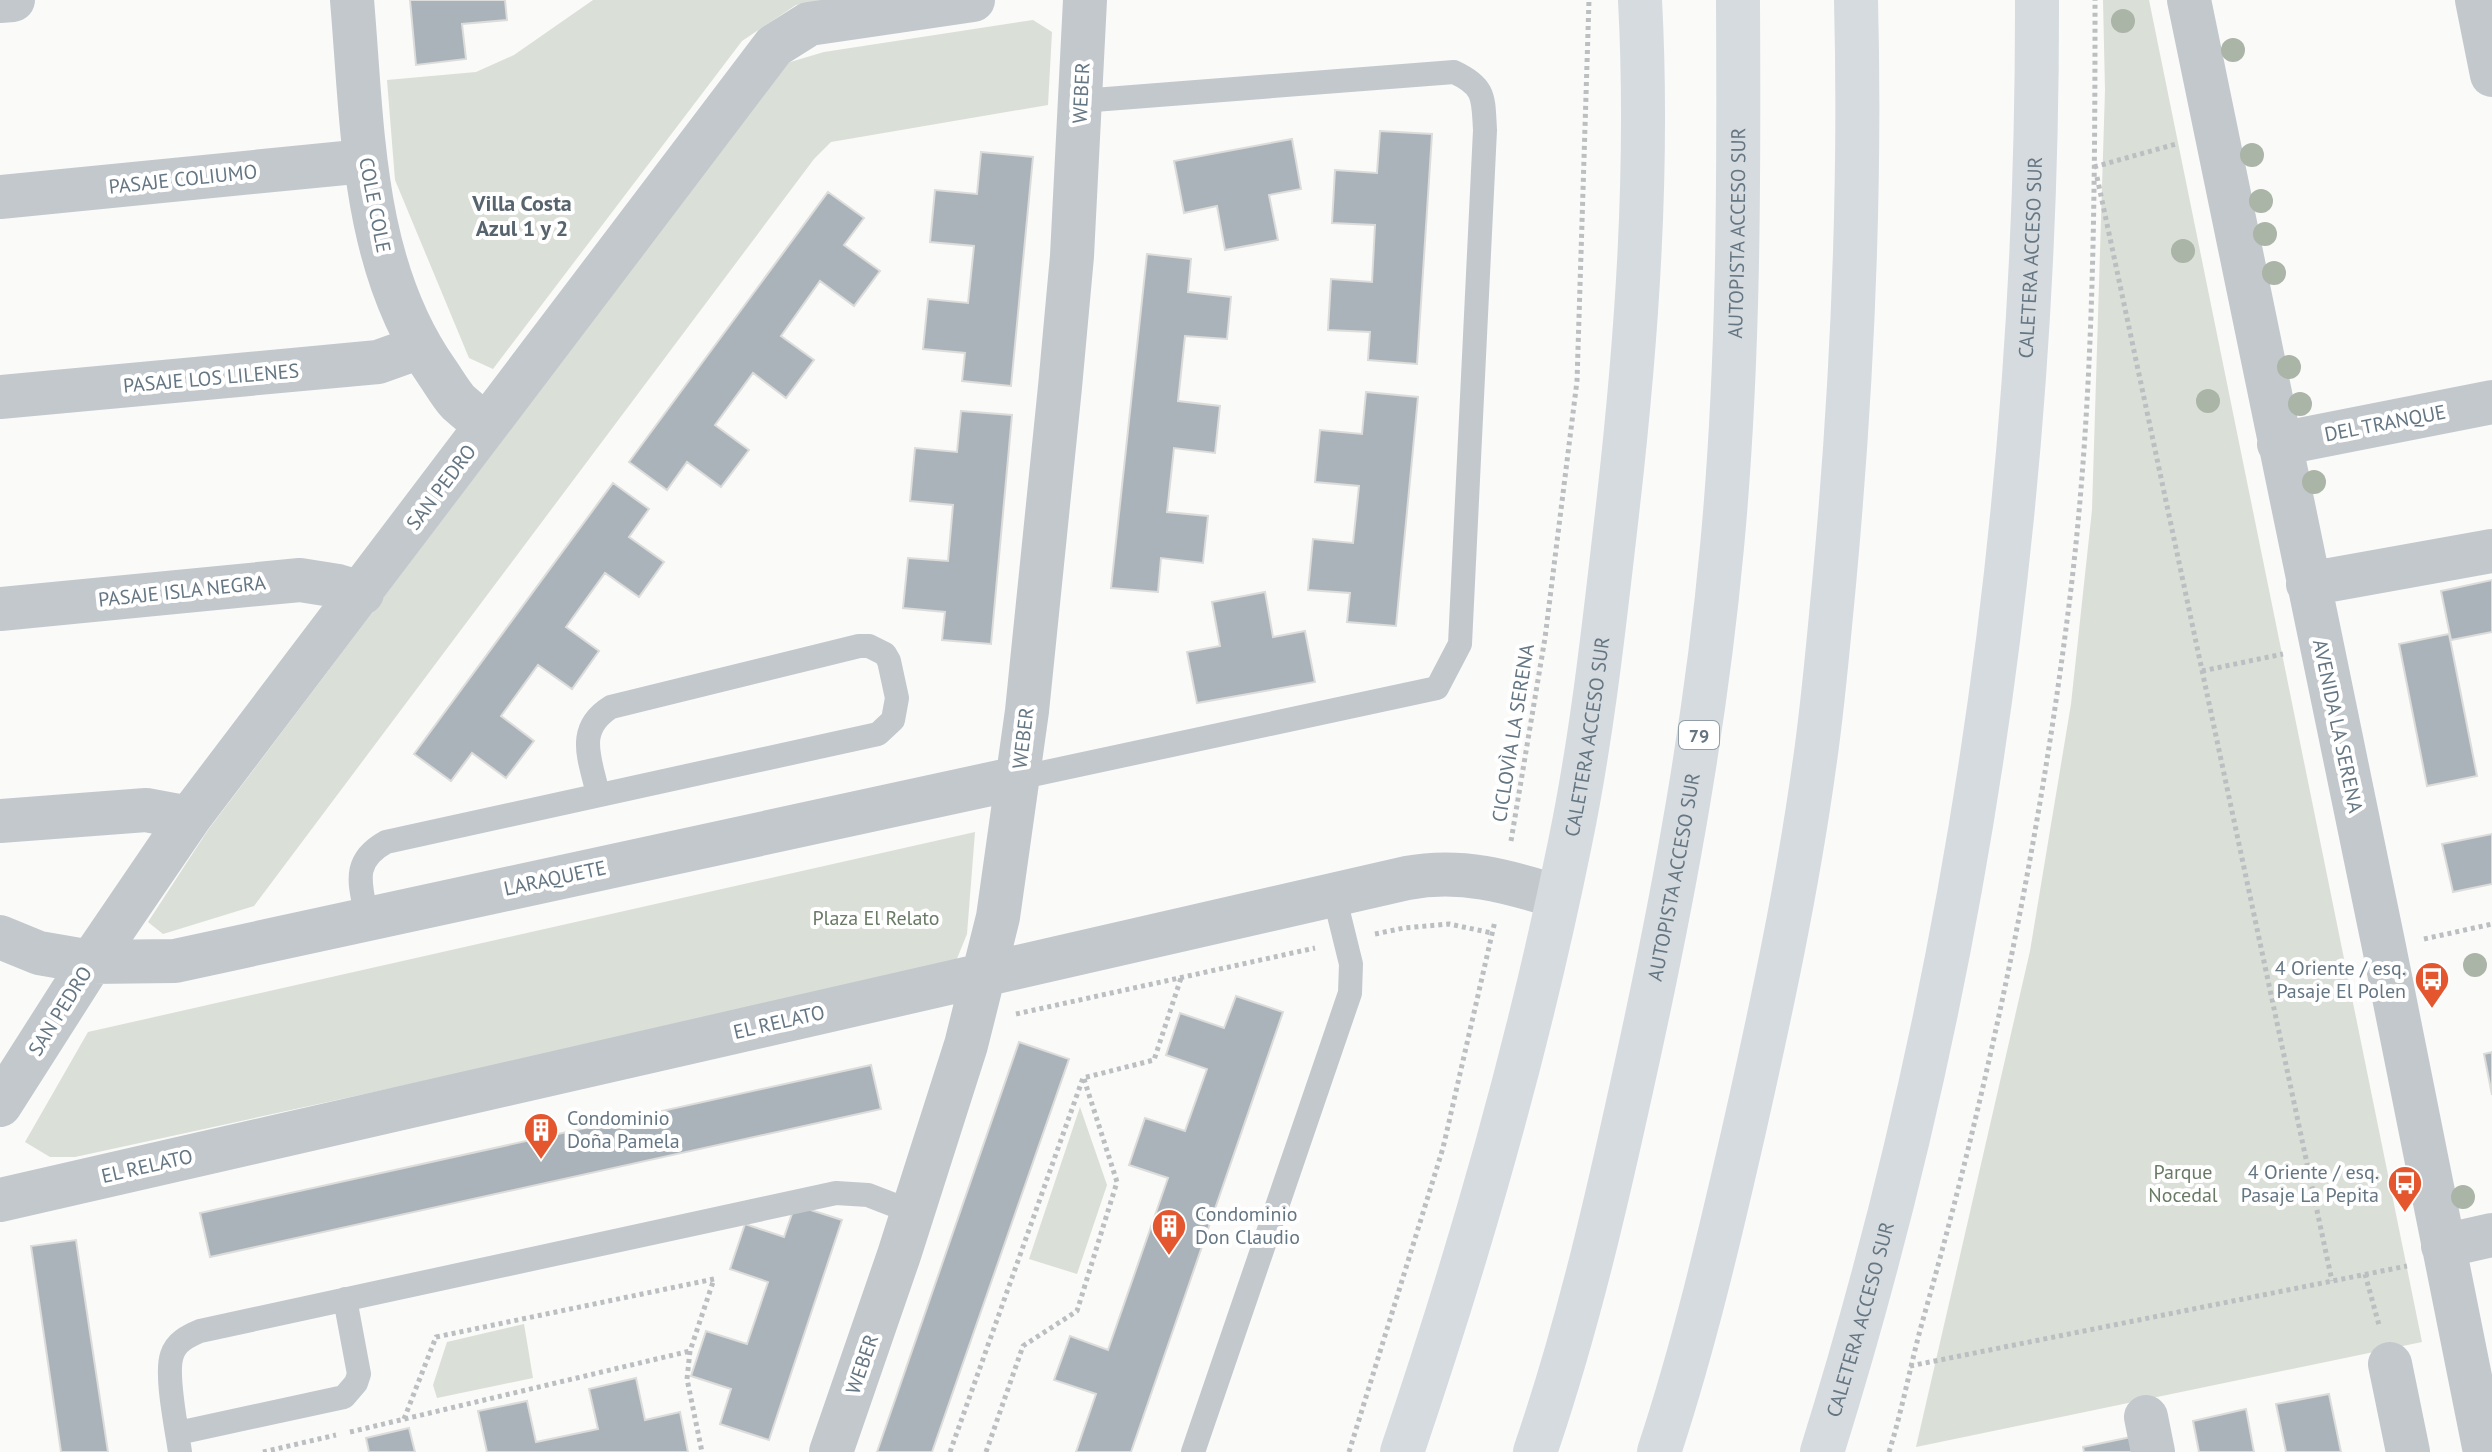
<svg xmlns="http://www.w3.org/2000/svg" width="2492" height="1452" viewBox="0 0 2492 1452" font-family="'PT Sans',sans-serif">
  <rect width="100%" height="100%" fill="#fafaf8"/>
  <path fill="#dadfd7" d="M593 0H835L796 5 742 41 493 369 469 358 395 180 387 80 476 72 514 55Z
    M2103 0H2149L2422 1342 1916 1447 2030 951 2071 704 2092 510 2105 90Z
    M1033 20 1052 32 1048 105 831 142 814 159 254 906 163 934 148 922 208 830 787 63 824 52Z
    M975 832 967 934 954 966 75 1157H50L25 1142 88 1032Z
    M1080 1107 1107 1185 1077 1274 1029 1259Z
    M524 1324 533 1378 437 1398 433 1385 447 1342Z"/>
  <path fill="#aab3b9" stroke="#dcdcda" stroke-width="2" d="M410 0H505L507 20 462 24 466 59 416 65Z
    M1380 131 1432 134 1417 364 1368 360 1370 332 1328 330 1331 279 1372 282 1375 225 1332 223 1335 170 1377 173Z
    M1292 139 1301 189 1269 195 1278 240 1225 250 1217 206 1184 213 1174 161Z
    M981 152 1033 157 1011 386 962 381 965 353 923 349 928 299 968 303 974 246 930 242 935 190 977 194Z
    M828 192 864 218 844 245 880 271 854 306 820 281 781 336 814 360 786 398 753 373 715 425 749 450 721 487 687 462 667 490 629 462Z
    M1147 254 1191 259 1188 292 1231 297 1227 339 1185 336 1178 401 1220 406 1215 453 1174 448 1167 512 1208 516 1203 563 1161 558 1158 592 1111 588Z
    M1366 392 1418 397 1396 626 1347 622 1350 593 1308 590 1313 539 1353 543 1359 486 1315 482 1320 430 1362 434Z
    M961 411 1012 415 991 644 942 640 945 612 903 608 908 558 948 561 953 505 910 501 915 448 957 452Z
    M613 483 649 509 629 537 664 562 639 597 605 573 566 627 599 651 572 689 538 665 501 716 534 741 506 778 472 753 451 781 414 754Z
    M2492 580V632L2451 640 2441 591Z
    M1265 592 1273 637 1305 631 1315 682 1197 703 1187 652 1220 646 1212 602Z
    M2449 634 2477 776 2427 786 2399 644Z
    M2492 834V884L2453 892 2442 844Z
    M1236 996 1283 1012 1131 1452H1076L1096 1394 1054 1380 1070 1336 1108 1350 1168 1178 1129 1165 1145 1118 1185 1131 1207 1069 1166 1055 1180 1013 1224 1028Z
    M1019 1042 1069 1059 932 1452H877Z
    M2492 1052V1095L2484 1054Z
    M871 1065 881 1109 210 1257 200 1213Z
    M795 1205 842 1220 769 1440 720 1424 731 1389 691 1376 706 1331 747 1344 768 1282 730 1269 745 1224 784 1237Z
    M76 1240 108 1452H61L31 1246Z
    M636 1378 645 1420 680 1412 688 1452H487L478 1411 527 1401 536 1442 598 1429 589 1389Z
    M2329 1394 2341 1452H2286L2276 1404Z
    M2246 1409 2254 1452H2199L2193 1421Z
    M409 1428 415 1452H369L366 1438Z
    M2136 1436 2139 1452H2084L2083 1447Z"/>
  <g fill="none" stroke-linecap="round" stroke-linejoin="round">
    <path stroke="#bbbfc2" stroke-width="5" stroke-dasharray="4 4" stroke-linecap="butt" d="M2094 167 2176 144
      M2097 177 2332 1281
      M2202 671 2283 654
      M1511 841 1545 638 1577 381 1589 0
      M1375 934 1404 928 1449 924 1492 933
      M2424 939 2492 924
      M1016 1014 1315 948
      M2365 1274 2379 1325
      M1910 1366 2407 1266
      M404 1419 436 1337 714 1279 690 1351 687 1379 702 1452
      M350 1432 690 1351
      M263 1452 336 1435
      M950 1452 1083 1078 1154 1060 1181 978
      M986 1452 1023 1346 1077 1311 1117 1182 1084 1079
      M1349 1452 1443 1148 1495 921
      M1889 1452C1903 1408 1911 1361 1924 1316 1989 1086 2038 850 2068 613 2094 411 2095 204 2095 0"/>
    <path stroke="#c3c8cc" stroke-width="24" d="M1018 778 1437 688 1460 644 1485 130C1483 98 1486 87 1454 72L1081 101
      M367 919C361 885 350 862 386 842L878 734 893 720 897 698 889 661 885 654 869 646H859L611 707C574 730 591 760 598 795
      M178 1433 344 1397 356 1383 359 1374 345 1299
      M180 1452C177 1430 165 1374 172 1355 176 1342 188 1336 200 1331L836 1193 868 1195 912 1212
      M1193 1452 1350 993 1351 964 1334 895"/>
    <path stroke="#c3c8cc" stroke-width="44" d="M352 0C363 127 361 264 437 372 444 382 450 393 458 402 467 410 477 418 486 426
      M2189 0 2384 947 2485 1452
      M2477 0 2492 75
      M0 1 13 0
      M0 197 365 161
      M0 397 378 362 420 347
      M2279 444 2492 402
      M2308 584 2492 551
      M0 609 300 580 338 586 362 593
      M0 821 146 810 189 818
      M0 937 39 953 91 962 175 961 1018 778
      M0 1105 91 962 189 818 774 46 809 24 973 0
      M0 1200 1407 878C1461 868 1507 881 1558 897
      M2443 1246 2492 1235
      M2390 1364 2408 1452
      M2146 1417 2153 1452
      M831 1452 899 1255 966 1045 998 917 1027 711 1060 387 1072 256 1085 0"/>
    <g stroke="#d6dbdf" stroke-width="44">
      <path id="s1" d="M1402 1452C1470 1252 1528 1050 1570 843 1593 732 1605 617 1618 505 1637 338 1649 168 1640 0"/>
      <path id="s2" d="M1822 1452C1970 978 2038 496 2037 0"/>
    </g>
    <g stroke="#d6dbdf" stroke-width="44">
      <path id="s3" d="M1535 1452C1579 1324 1609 1191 1638 1058 1675 889 1706 720 1722 547 1739 366 1739 182 1738 0"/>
      <path d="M1659 1452C1694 1346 1719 1239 1744 1130 1771 1010 1797 890 1814 767 1823 707 1828 645 1834 584 1852 390 1861 195 1856 0"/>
    </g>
  </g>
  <g fill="#aab4a7">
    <circle cx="2123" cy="21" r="12"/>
    <circle cx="2233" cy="50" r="12"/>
    <circle cx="2252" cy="155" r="12"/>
    <circle cx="2261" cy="201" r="12"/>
    <circle cx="2265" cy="234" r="12"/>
    <circle cx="2183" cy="251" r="12"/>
    <circle cx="2274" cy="273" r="12"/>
    <circle cx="2289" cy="367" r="12"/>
    <circle cx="2208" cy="401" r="12"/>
    <circle cx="2300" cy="404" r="12"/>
    <circle cx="2314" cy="482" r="12"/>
    <circle cx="2475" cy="965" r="12"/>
    <circle cx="2463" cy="1197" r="12"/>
  </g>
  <defs>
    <g id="bus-pin" transform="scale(1.8)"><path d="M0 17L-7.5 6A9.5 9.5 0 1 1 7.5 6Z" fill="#e4572e" stroke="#fff"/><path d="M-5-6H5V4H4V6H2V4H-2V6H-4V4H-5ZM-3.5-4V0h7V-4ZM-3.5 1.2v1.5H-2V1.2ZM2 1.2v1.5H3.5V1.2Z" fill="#fff"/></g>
    <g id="building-pin" transform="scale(1.8)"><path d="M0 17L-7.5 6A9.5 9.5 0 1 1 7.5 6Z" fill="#e4572e" stroke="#fff"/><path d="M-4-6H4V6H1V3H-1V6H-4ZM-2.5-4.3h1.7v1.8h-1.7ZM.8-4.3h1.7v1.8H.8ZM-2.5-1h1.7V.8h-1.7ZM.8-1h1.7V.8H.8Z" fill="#fff"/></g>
  </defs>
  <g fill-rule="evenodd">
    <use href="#bus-pin" x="2432" y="979"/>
    <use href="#building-pin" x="541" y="1130"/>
    <use href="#bus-pin" x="2405" y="1183"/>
    <use href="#building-pin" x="1169" y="1226"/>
  </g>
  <g text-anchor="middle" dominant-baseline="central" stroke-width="8" stroke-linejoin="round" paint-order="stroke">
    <rect fill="#fff" stroke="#939fa8" stroke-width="2" x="1679" y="721" width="40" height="28" rx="6"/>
    <g font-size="18" font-weight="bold" fill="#657683">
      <text x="1699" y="735">79</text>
    </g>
    <g font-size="20" fill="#657683" stroke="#fff">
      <text transform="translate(1081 93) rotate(-87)">WEBER</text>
      <text transform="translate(183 179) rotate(-6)">PASAJE COLIUMO</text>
      <text transform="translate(375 205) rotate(79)">COLE COLE</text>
      <text stroke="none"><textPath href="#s3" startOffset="1240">AUTOPISTA ACCESO SUR</textPath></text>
      <text stroke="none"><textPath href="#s2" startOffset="1216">CALETERA ACCESO SUR</textPath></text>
      <text transform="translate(211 378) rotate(-5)">PASAJE LOS LILENES</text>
      <text transform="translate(2385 423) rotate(-11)">DEL TRANQUE</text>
      <text transform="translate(441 487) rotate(-53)">SAN PEDRO</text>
      <text transform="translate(182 591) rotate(-6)">PASAJE ISLA NEGRA</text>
      <text transform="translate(2338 726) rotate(78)">AVENIDA LA SERENA</text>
      <text transform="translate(1513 733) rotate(-81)">CICLOVÌA LA SERENA</text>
      <text stroke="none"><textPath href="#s1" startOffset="740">CALETERA ACCESO SUR</textPath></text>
      <text transform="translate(1023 738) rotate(-83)">WEBER</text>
      <text stroke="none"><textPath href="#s3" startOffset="592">AUTOPISTA ACCESO SUR</textPath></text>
      <text transform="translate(555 878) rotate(-12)">LARAQUETE</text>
      <text transform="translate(60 1011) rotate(-58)">SAN PEDRO</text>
      <text transform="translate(779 1022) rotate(-13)">EL RELATO</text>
      <text transform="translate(147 1166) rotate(-13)">EL RELATO</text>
      <text stroke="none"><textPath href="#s2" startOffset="138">CALETERA ACCESO SUR</textPath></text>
      <text transform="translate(862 1364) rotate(-71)">WEBER</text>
    </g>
    <g font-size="20" fill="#687a64" stroke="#fff">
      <text x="876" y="918">Plaza El Relato</text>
      <text x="2183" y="1172">Parque<tspan x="2183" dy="23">Nocedal</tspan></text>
    </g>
    <g font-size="20" fill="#657683" stroke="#fff" text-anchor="end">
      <text x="2406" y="968">4 Oriente / esq.<tspan x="2406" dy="23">Pasaje El Polen</tspan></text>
      <text x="567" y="1118" text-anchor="start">Condominio<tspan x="567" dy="23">Doña Pamela</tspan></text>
      <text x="2379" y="1172">4 Oriente / esq.<tspan x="2379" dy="23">Pasaje La Pepita</tspan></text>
      <text x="1195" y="1214" text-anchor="start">Condominio<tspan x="1195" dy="23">Don Claudio</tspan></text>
    </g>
    <g font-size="22" font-weight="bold" fill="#57646e" stroke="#fff">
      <text x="522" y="203">Villa Costa<tspan x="522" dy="25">Azul 1 y 2</tspan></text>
    </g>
  </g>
</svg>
